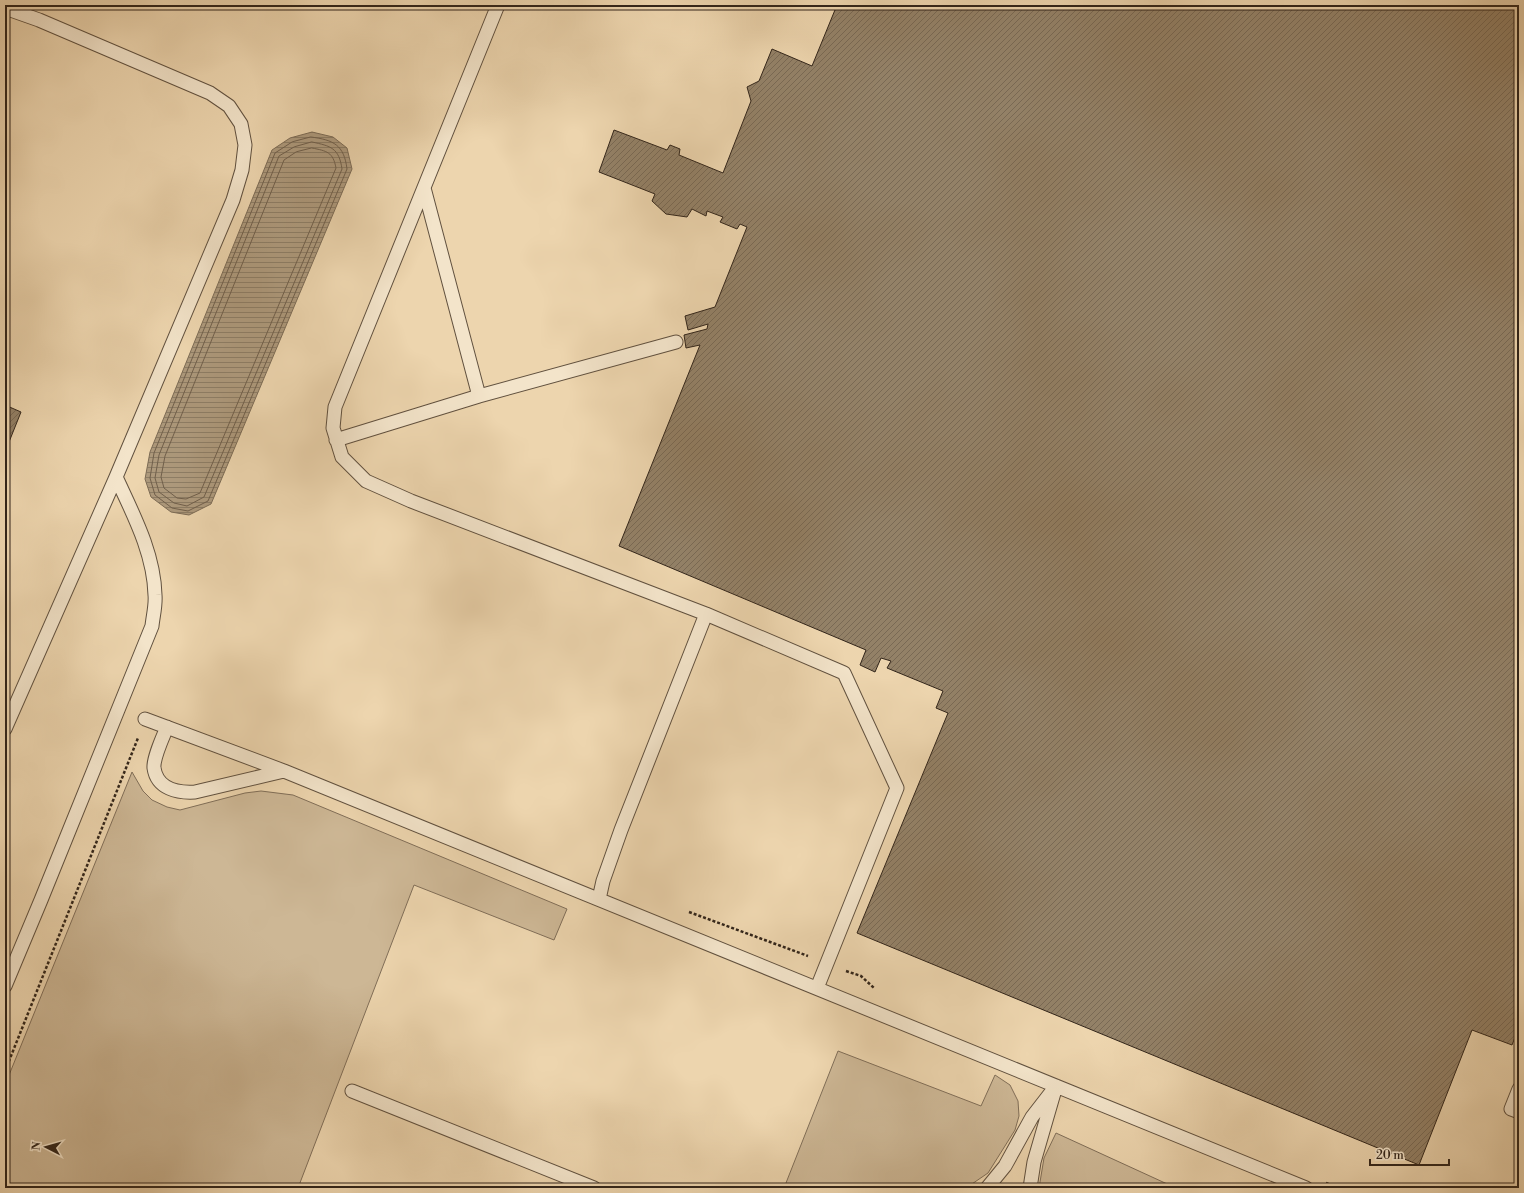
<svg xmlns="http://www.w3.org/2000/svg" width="1524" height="1193" viewBox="0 0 1524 1193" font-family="'Libre Bodoni',serif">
  <defs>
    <pattern id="water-rules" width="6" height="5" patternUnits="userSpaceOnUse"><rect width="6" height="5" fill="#ad997c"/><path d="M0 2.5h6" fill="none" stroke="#8d7d65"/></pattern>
    <pattern id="building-hatch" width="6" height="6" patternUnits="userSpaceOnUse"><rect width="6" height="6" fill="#938167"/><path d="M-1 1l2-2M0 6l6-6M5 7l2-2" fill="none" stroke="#796954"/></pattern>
  </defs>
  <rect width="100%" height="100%" fill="#edd5ae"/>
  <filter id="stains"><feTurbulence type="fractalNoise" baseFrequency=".005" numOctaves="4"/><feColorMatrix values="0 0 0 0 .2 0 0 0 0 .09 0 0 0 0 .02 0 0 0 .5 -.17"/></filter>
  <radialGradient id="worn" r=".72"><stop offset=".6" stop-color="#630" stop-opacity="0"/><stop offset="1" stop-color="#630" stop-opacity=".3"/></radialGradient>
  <path fill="#cdb795" stroke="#806e58" d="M132 772 143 791 152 800 167 807 180 810 245 793 261 791 293 795 567 909 554 940 414 885 298 1188H5V1085Z
    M838 1051 981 1106 995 1075 1010 1085 1018 1101 1019 1116 1015 1130 988 1173 966 1188H784Z
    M1056 1133 1176 1188H1039L1044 1158Z"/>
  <path fill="url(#water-rules)" stroke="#7c6b55" d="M312 132 333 137 347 148 352 169 211 504 189 515 171 512 151 497 145 479 150 452 272 150 290 138Z"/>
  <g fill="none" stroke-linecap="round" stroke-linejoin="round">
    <path stroke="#705f4b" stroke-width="1" d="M311 137C334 140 344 145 347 169L208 501 188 511 172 508 155 495 150 478 154 453 275 153 292 142Z
      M312 142C331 146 339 148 342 169L204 497 187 506 174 503 159 492 155 478 159 455 279 156 294 147Z
      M312 148C327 151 333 152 336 168L200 493 186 499 177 498 164 488 161 477 165 456 284 160 296 152Z"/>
  </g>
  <path fill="url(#building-hatch)" stroke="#32251a" d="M837 5H1519V1027L1512 1045 1472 1030 1419 1165 857 933 948 713 936 708 943 691 887 668 891 661 881 658 875 672 860 665 866 650 619 546 700 345 686 348 684 335 707 329 708 324 688 330 685 316 715 307 747 227 740 224 737 229 720 222 723 217 707 211 706 216 692 209 687 217 666 214 652 201 655 194 599 172 614 130 667 150 670 145 680 149 679 155 723 173 751 101 747 87 759 81 772 49 812 66Z
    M5 405 21 412 5 452Z"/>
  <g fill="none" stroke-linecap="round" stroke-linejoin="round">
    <g stroke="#61513f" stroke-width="15">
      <path id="service" d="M498 5 335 407 333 428 342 457 366 481 411 501 706 614 621 830 603 881 599 899
        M5 8 39 20 210 93 229 106 241 124 245 145 242 170 233 200 116 477 5 729
        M424 188 479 396
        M336 440 479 396 676 342
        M706 614 844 673 897 788 817 988
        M145 719 284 771 1306 1188
        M167 727C163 737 153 758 154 768 157 789 178 793 195 792L284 771
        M5 986 41 900 152 626C153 616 156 605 155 595 154 553 133 514 116 477
        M1519 1089 1511 1109 1519 1112
        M352 1091 594 1188
        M987 1188 1005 1166 1032 1117 1056 1086
        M1030 1188 1034 1162 1054 1093"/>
    </g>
    <path stroke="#32251a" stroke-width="2.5" stroke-dasharray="3 2" stroke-linecap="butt" d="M689 912 808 956
      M846 971 861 976 874 988
      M5 1071 138 738
      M1326 1183 1338 1188"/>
    <use href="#service" stroke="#f3e4ca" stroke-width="13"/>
  </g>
  <rect width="1524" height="1193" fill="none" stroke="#edd5ae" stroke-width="20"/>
  <rect x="6" y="6" width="1512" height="1181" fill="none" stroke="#32251a" stroke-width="2"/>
  <rect x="10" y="10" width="1504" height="1173" fill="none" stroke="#32251a"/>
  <g transform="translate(46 1147) rotate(276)" stroke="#f3e4ca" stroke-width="3" paint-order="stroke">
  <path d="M0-3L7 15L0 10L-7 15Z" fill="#32251a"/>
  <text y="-6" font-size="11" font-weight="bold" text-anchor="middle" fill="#32251a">N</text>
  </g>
  <path d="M1370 1159v6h79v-6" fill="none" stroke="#32251a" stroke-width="2"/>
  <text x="1376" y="1159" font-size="12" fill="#32251a" stroke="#f3e4ca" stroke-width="3" paint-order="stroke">20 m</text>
  <rect width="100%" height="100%" filter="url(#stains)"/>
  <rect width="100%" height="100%" fill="url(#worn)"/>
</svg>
